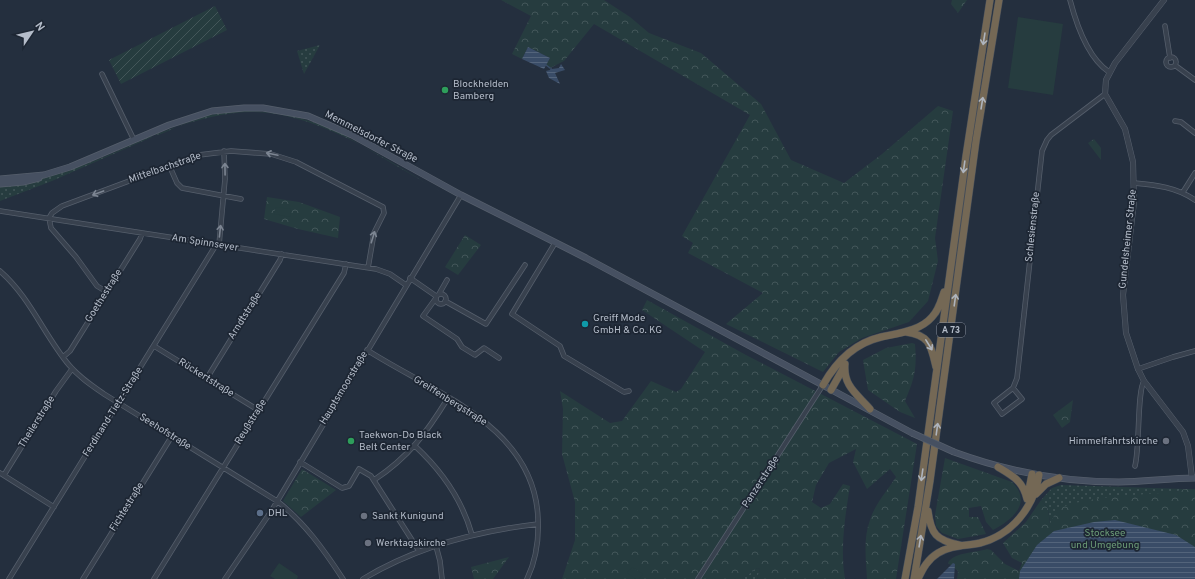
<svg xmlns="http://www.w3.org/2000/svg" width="1195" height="579" viewBox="0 0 1195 579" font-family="Overpass,sans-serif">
  <defs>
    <pattern id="grass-dots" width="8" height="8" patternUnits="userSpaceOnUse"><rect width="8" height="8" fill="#263c3f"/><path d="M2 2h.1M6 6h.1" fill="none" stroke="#435659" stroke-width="1.8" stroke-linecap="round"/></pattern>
    <pattern id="forest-crowns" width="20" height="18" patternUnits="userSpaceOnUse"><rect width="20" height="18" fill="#263c3f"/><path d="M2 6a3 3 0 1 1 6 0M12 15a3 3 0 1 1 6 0" fill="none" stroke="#435659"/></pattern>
    <pattern id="garden-furrows" width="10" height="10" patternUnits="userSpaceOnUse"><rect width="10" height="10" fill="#263c3f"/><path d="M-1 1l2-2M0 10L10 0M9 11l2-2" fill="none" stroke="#435659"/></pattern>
    <pattern id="water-rules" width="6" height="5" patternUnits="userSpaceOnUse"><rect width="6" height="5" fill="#394c67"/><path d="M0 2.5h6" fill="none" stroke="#53647b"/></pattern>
  </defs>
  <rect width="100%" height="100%" fill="#242f3e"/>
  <path fill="url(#grass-dots)" d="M320 45 304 74 297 51Z
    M241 111C277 111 309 118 342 134L448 196C385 160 310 104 235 113 215 115 195 121 176 127 170 130 159 136 154 135L209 115Z
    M152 136V137L52 181 0 201V186C55 180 102 158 152 136Z
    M1061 485 1185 489 1051 529 1048 509 1041 500 1052 488Z
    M757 568 760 569 757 579H742Z"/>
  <path fill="url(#forest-crowns)" d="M501 0H604L630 17 649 33 701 53 761 104 791 160 844 183 882 154 938 106 953 111 935 238 938 261 928 301 909 322 862 338 839 352 823 372 726 324 763 293 688 253 693 243 682 236 750 115 594 24 564 61 550 68 546 65 550 58 528 47 522 59 512 54 531 16Z
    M952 0H967L958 13 951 4Z
    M1094 139 1101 148V160L1088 143Z
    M267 197 299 202 340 217 338 238 298 229 264 219Z
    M465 235 481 245 458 275 445 267Z
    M647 300 746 355 917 444 896 579H867C866 560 863 538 870 520 875 504 887 491 896 477L890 469 867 489 853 462 856 449 829 463 816 485 812 502 821 508 830 504 843 484 850 486C845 516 840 549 845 579H757L760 569 757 568 742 579H562L575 540V502L562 454 563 409 560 391 610 423 622 421 651 381 676 392 681 389 705 352 642 310Z
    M912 343 915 344C917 368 915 378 905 401L915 418 900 412 868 390 863 360 886 348Z
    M1073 400 1070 422 1062 428 1053 415Z
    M945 458 1012 482C1033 503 1012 520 993 530L986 522 981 506 969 508V517H978L986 534 958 539 942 533 936 526 935 515Z
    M302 469 336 490 301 517 283 501Z
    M1185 489H1195V579H957L958 571 948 563C953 552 976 553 987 549L991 550 1005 564 1019 571 1022 563 1012 558 1003 543 1026 522 1041 500 1048 509 1050 524C1052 520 1054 515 1057 511 1069 497 1153 494 1174 492Z
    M509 557 493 579H474L471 567Z"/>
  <path fill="url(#garden-furrows)" d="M215 6 227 30 121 84 109 60Z"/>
  <path fill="#263c3f" d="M1018 17 1063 24 1053 95 1008 88Z
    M276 207 291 209 290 217 274 214Z
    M279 563 298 576 297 579H275L270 576Z
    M632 567 643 574 639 579H636L627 573Z"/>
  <path fill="url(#water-rules)" d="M528 47 550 58 544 69 522 59Z
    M561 64 565 70 555 73 560 84 549 78 546 71 550 70 551 67 552 69 559 68Z
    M1115 520 1176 535 1195 547V579H1019L1020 571 1037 545 1054 531 1094 522Z
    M953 563 955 564 954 579H937Z"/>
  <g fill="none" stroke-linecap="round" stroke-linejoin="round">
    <path stroke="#394c67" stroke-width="1.5" d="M546 65 550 68"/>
    <g stroke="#565f6c" stroke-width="5.5">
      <path id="minor" d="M1070 0C1076 23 1088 58 1109 72
        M1165 26 1170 58
        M1166 62a5 5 0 1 1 10 0a5 5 0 1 1-10 0Z
        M1176 66 1195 80
        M102 74 134 140
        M1175 121 1181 122 1195 133
        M169 165 177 183 182 188 241 199
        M1134 183C1156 185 1176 187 1195 200
        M1183 192 1195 173
        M0 211 376 269 390 274 406 285
        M49 218 52 213 62 206 199 155 231 151 271 154 296 162 383 207 384 213 374 233 368 268
        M49 218 51 228 76 257 97 286 107 292
        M555 243 512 314 560 346 564 356 624 392 629 391
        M219 245 225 179 224 151
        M0 271C30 297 44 335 69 365 79 377 91 385 104 394L277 501C305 523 324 550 343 579
        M410 278 436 296
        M439 294 447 280
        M436 299a5 5 0 1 1 10 0a5 5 0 1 1-10 0Z
        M436 298 423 316 457 339 462 347 475 355 484 348 499 358
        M445 301 486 324 525 265
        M154 346 258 410
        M367 350C434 393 535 426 538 519 539 540 536 560 527 579
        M63 357 70 351 140 239 142 233
        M1138 369 1173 357 1195 351
        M207 378 280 260 282 254
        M1013 388 1022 399 1002 414 994 403 1013 388 1017 378 1042 151 1047 140 1051 135 1105 94
        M415 446C442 471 462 499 472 535
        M300 462 342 488 349 486 359 469 371 476 419 551
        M1135 466C1140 446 1137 391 1144 381
        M0 473 54 507
        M4 475 56 391 72 369
        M374 480C409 457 427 432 448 398
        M436 546 440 561 442 579
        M9 579 216 245
        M83 579 172 436
        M154 579 344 273 346 264
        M225 579 272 510 461 195
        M363 579C416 547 477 531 538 524
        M698 579 823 385"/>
    </g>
    <g stroke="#565f6c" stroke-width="6">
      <path id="tertiary" d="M1164 0 1115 63 1106 80 1105 94 1125 129 1133 162 1134 202 1123 295 1126 333 1138 369 1144 381 1183 432 1188 446 1192 478"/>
    </g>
    <g stroke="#565f6c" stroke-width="7">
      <path id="secondary" d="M0 179 44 175 70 167 169 125 212 111 244 108H263L308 116 352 135 461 195 586 258 912 433
        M0 184 23 182 39 178
        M954 452C1006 471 1063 482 1119 482 1144 482 1169 478 1195 478"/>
    </g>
    <g stroke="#434c59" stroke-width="8">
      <path id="motorway" d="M906 332C930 335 931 346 936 367
        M845 364C843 386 857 394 870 409
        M823 385C836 362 855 343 881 337 899 333 920 331 932 317 939 310 941 301 944 292
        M831 390 844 367
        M998 467C1013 476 1023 481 1027 499
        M1036 494 1046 484 1059 478
        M1028 495 1032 474
        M928 511C931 534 936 540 959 545
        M905 579 918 507 966 156 990 0
        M914 579 930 481 976 141 999 0
        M918 579C923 568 928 559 938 553 951 545 966 546 980 543 1012 535 1034 507 1039 475"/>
    </g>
    <use href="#minor" stroke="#38414e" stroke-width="4"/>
    <use href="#tertiary" stroke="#38414e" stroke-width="5"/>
    <use href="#secondary" stroke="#465061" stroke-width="5.5"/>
    <use href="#motorway" stroke="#746855" stroke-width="7"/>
    <g stroke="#565f6c" stroke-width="7" stroke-linecap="butt">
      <path id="secondary-bridge" d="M912 433 954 452"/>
    </g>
    <use href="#secondary-bridge" stroke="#465061" stroke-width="5.5"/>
  </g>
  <defs><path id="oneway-shaft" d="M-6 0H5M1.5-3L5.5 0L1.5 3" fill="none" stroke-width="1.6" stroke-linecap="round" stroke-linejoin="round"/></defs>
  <g stroke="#aeb4bd">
    <use href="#oneway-shaft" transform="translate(984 39) rotate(99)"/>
    <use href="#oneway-shaft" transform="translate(982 103) rotate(-81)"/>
    <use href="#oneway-shaft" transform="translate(964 167) rotate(98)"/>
    <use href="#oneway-shaft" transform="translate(955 300) rotate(-82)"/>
    <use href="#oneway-shaft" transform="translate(929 345) rotate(58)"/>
    <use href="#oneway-shaft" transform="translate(937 429) rotate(-82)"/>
    <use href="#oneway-shaft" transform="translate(922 475) rotate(98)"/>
    <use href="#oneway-shaft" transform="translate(920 541) rotate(-81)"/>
  </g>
  <g stroke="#7c8592">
    <use href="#oneway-shaft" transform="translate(272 154) rotate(-168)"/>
    <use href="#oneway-shaft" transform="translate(225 169) rotate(-91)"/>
    <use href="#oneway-shaft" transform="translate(98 193) rotate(160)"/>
    <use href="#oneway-shaft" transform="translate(220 231) rotate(-84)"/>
    <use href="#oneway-shaft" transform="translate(373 237) rotate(-73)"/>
  </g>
  <g fill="#2e9e5b" stroke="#1d2633" stroke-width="1.5">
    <circle cx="445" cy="90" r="4"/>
    <circle cx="351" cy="441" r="4"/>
  </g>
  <circle fill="#0f9aa8" stroke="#1d2633" stroke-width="1.5" cx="585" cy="324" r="4"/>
  <g fill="#6b7280" stroke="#1d2633" stroke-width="1.5">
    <circle cx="1166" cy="441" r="4"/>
    <circle cx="364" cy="516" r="4"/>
    <circle cx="368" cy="543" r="4"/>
  </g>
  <circle fill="#5c6f8a" stroke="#1d2633" stroke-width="1.5" cx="260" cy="513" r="4"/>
  <g text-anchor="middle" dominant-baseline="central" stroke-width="3.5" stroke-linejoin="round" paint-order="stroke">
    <rect fill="#1d2633" stroke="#878f9c" stroke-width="1" x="937" y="323" width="28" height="14" rx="3"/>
    <g font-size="9" font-weight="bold" fill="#b4bcc9">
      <text x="951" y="330">A 73</text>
    </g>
    <g font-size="10" fill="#b4bcc9" stroke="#1d2633" text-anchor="start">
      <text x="453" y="84">Blockhelden<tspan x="453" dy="12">Bamberg</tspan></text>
      <text x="593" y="318">Greiff Mode<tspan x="593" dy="12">GmbH &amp; Co. KG</tspan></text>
      <text x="359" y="435">Taekwon-Do Black<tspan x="359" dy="12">Belt Center</tspan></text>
      <text x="1158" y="441" text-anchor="end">Himmelfahrtskirche</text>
      <text x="268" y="513">DHL</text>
      <text x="372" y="516">Sankt Kunigund</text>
      <text x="376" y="543">Werktagskirche</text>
    </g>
    <g font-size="10" fill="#b4bcc9" stroke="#1d2633">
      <text transform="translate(371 137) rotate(27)">Memmelsdorfer Straße</text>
      <text transform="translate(165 168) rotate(-19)">Mittelbachstraße</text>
      <text transform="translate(1033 227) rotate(-84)">Schlesienstraße</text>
      <text transform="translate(1128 239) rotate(-84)">Gundelsheimer Straße</text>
      <text transform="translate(205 243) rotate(9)">Am Spinnseyer</text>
      <text transform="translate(104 296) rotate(-58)">Goethestraße</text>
      <text transform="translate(245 316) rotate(-58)">Arndtstraße</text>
      <text transform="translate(206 378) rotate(32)">Rückertstraße</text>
      <text transform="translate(344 388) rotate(-59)">Hauptsmoorstraße</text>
      <text transform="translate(450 401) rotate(32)">Greiffenbergstraße</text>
      <text transform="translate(113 412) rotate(-58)">Ferdinand-Tietz-Straße</text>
      <text transform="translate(37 422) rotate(-58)">Theilerstraße</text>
      <text transform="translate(251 422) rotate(-58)">Reußstraße</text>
      <text transform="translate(165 432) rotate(32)">Seehofstraße</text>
      <text transform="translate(761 482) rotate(-57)">Panzerstraße</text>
      <text transform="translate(127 507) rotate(-58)">Fichtestraße</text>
    </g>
    <g font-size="10" fill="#6b9a76" stroke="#1d2633">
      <text x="1105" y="533">Stocksee<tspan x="1105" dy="12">und Umgebung</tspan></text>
    </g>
  </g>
  <g transform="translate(32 32) rotate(55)" stroke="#1d2633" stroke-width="3" paint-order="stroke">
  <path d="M0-3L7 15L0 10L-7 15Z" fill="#b4bcc9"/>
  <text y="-6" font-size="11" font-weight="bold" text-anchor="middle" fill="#b4bcc9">N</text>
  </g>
</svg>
